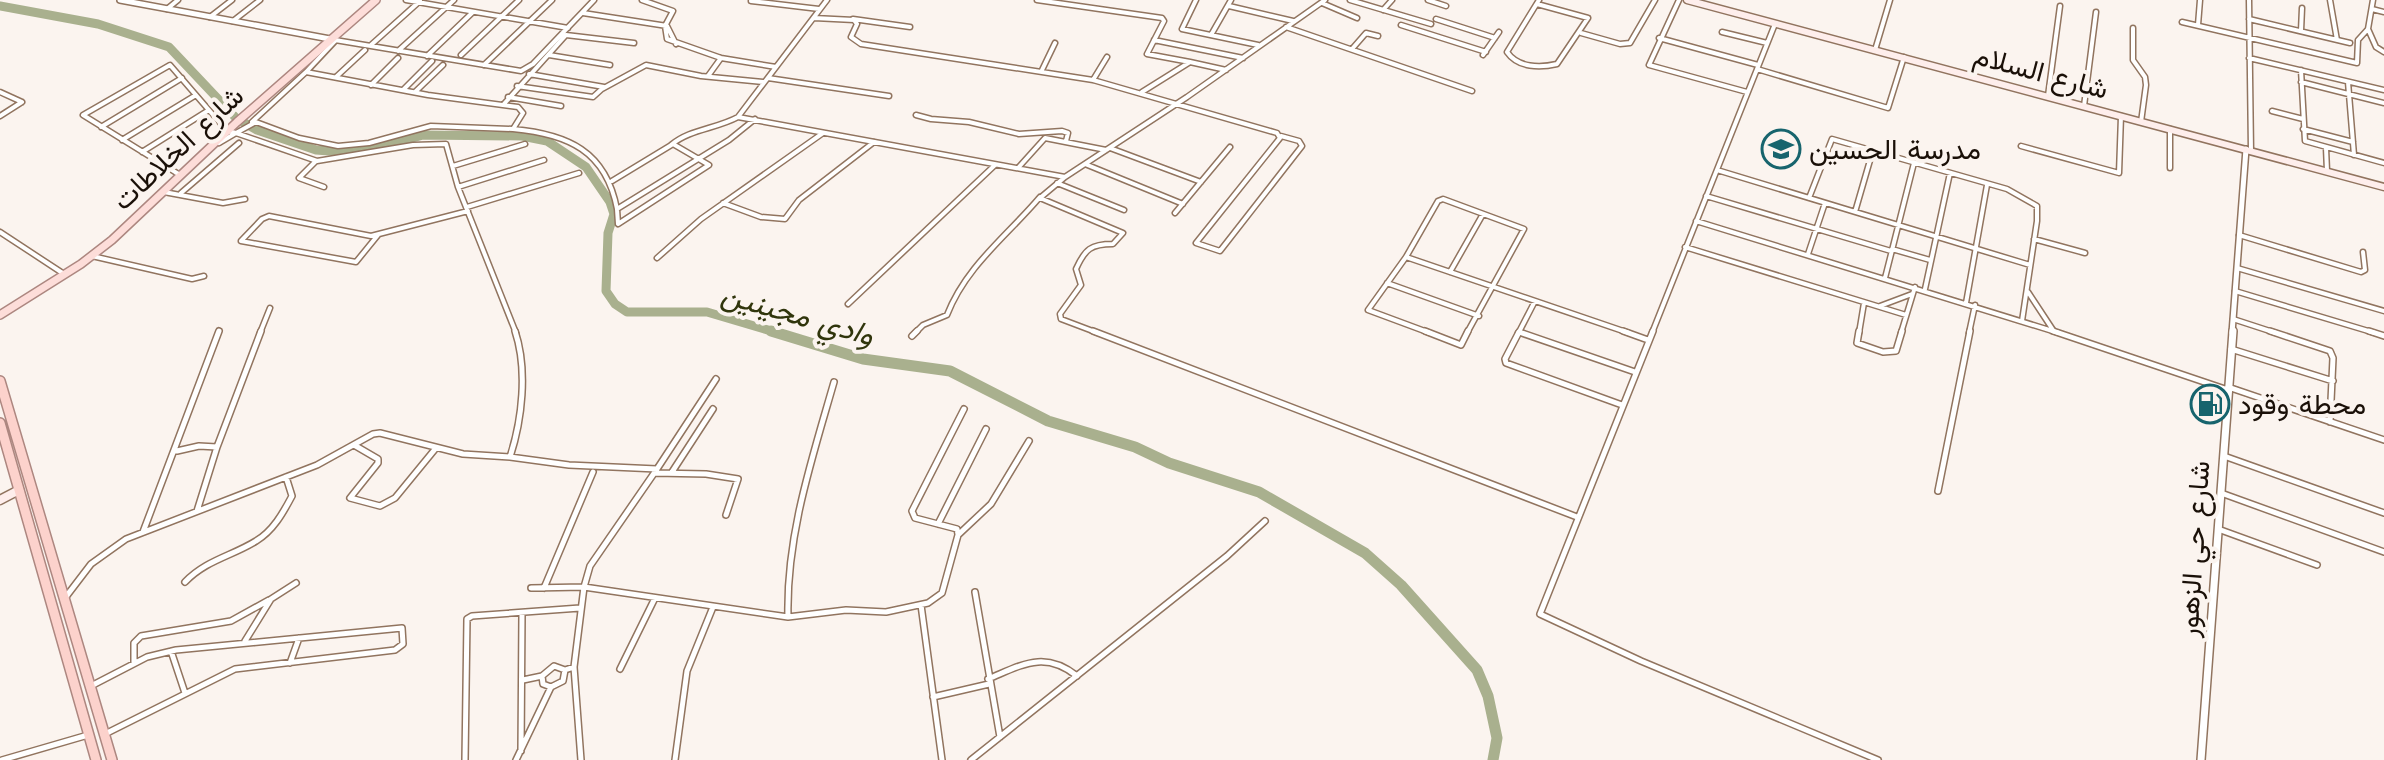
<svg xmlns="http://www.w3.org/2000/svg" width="2384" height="760" viewBox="0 0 2384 760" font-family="'Work Sans',Vazirmatn,sans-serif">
  <rect width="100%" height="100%" fill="#fbf4ef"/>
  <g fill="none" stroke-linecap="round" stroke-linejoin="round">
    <path stroke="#a9b08e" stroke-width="9" d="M0 6 98 24 169 47 236 118 257 130 316 150 342 152 381 147 423 135 522 136 547 141 586 167 610 202 614 214 608 233 606 291 615 304 627 312H707L778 333"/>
    <path stroke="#a9b08e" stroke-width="11" d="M771 331 863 359 950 371 1048 421 1135 447 1169 463 1259 492 1365 553 1401 585 1477 670 1488 696 1497 738 1493 760"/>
    <g stroke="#91745f" stroke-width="7">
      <path id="minor-far1" d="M406 0 568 28
        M642 0 673 11 665 26 667 39 721 58 776 67
        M827 0 738 117 1065 177 1187 97 1325 0
        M1037 0 1162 18 1164 21 1147 54 1190 62
        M1196 0 1182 29 1258 45
        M1350 0 1431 24
        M1428 0 1446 6
        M1679 0 1649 65 1747 92
        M2249 0 2251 151
        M2330 0 2337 40
        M751 1 819 9
        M1322 3 1357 18
        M1537 4 1588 18 1557 64C1540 68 1518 68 1507 52L1539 0
        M1229 6 1293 21
        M167 9 178 0
        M2372 9 2384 12
        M1383 10 1392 0
        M583 13 667 26 676 44
        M210 17 232 0
        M814 18 854 20 857 24 851 37 861 44 1093 80 1277 133 1280 138 1196 243 1220 251 1302 146 1299 141 1281 136
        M853 19 910 27
        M1436 19 1495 38
        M2249 19 2350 43
        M233 21 260 0
        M2182 22 2357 63 2358 40 2368 29 2373 0
        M1401 25 1486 52
        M2198 25 2200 0
        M1286 27 1472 91
        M2133 28V60L2145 77 2146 85 2141 122
        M2368 29 2376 47 2384 52
        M2301 31 2302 8
        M1722 32 1767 43
        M1581 33 1620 44 1630 43 1655 0
        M1211 35 1231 0
        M1659 38 1758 65
        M335 40 521 71 533 64 594 0
        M336 40 306 72 428 95 518 107 523 113 513 129C568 134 606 151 617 209L729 140 755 119
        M1154 40 1243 58
        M371 45 420 1
        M1352 49 1366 33 1378 36
        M1875 50 1890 0
        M398 51 454 0
        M461 55 519 0
        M549 55 610 65
        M1483 55 1499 32
        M427 56 473 12
        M2249 58 2384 90
        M484 65 552 0
        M1757 69 1888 108 1904 57
        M1042 70 1055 43
        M2301 70 2305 141 2384 163
        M708 76 721 58
        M336 77 365 50
        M768 78 889 96
        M1093 80 1107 57
        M2301 82 2384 103
        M2348 82 2354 155
        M371 85 398 58
        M517 86 593 97 604 87 529 74
        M602 89 646 65 701 76 763 82
        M403 90 432 61
        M0 92 22 102
        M415 92 443 65
        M1142 92 1190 62 1226 70
        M2048 96 2060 6
        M508 97 561 106
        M503 105 566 35 634 43
        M2084 106 2096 12
        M2272 111 2303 119
        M916 115 931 119 969 122 1019 134 1062 131 1068 133 1066 141
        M0 116 22 102
        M252 122 306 72
        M101 127 182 78
        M2170 129V168
        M2303 129 2353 142
        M122 140 196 95
        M219 143 236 133 317 161 413 145 446 144 458 187 516 333
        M671 145C690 129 716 129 738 117
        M2021 146 2119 173 2121 116
        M1110 148 1201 182
        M2326 148 2327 171
        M142 152 209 110
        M316 161 299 178 324 187
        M1085 164 1183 204
        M453 166 525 144
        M1018 168 1045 138 1106 150
        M1717 170 2030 265
        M180 175 83 115 170 65 227 131 236 133 256 122 299 138 338 146 369 143 431 126 513 129
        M1065 177 1040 198 1123 233 1113 244C1091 244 1085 249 1076 269L1081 285 1060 314 1061 319 1098 333
        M612 181 673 144 709 165 618 224 617 209
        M1057 183 1124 210
        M458 187 544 160
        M164 192 223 203 245 199
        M181 193 239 143
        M1706 196 1891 251
        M1809 198 1832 139 2007 189 2037 206V221L2022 321
        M723 203 761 217 785 219 799 200 874 142
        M467 207 579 173
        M1855 212 1873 150
        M1175 213 1230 147
        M1696 221 2059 333
        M0 232 64 274
        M378 235 356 262 241 241 262 219 269 216 371 236 468 211
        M2239 235 2361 272 2365 270 2363 252
        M2034 239 2085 253
        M1685 247 1906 315
        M1892 249 1930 260
        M1808 254 1825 203
        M92 256 192 279 204 276
        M1406 257 1629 333
        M657 258 701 219 823 133
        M2237 268 2384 311
        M1450 272 1483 214
        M1885 278 1914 163
        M1387 283 1479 316
        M1925 289 1950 173
        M2235 291 2375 333
        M2028 292 2053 330
        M1966 303 1987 185
        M848 304 995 165
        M1880 306 1912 294
        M2233 319 2276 333
        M1519 332 1535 301
        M260 333 270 308
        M915 333 923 325 947 315C966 266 1007 236 1040 197
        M1430 333 1368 310 1406 257 1438 201 1443 199 1524 229 1467 333
        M1518 333H1523
        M1652 333 1775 24
        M1859 333 1864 303
        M1901 333 1915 287
        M1969 333 1975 305"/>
    </g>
    <g stroke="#91745f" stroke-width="8">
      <path id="minor" d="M515 331C528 370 522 420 510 457L569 465 657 469 590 566 584 587 574 667 581 760
        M1093 331 1577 517
        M1425 331 1461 345 1468 331
        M1623 331 1648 340
        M1653 331 1540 614 1641 661 1878 760
        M1859 331 1857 343 1883 352 1896 351 1902 331
        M2053 331 2228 390
        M2270 331 2330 351 2333 358 2330 422
        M2369 331 2384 336
        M912 336 917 331
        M2231 349 2333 381
        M2228 387 2384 440
        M1622 405 1506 363 1505 359 1519 332 1635 372
        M354 445 378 459V463L350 498 380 506 395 498 436 448
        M217 447 261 331
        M177 451 199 446 217 447 197 511
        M2224 456 2384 513
        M657 469 716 379
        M672 472 713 409
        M655 473 706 474 738 479 726 515
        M1938 491 1970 331
        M2221 493 2384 552
        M938 524 986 429
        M2218 529 2317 565
        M143 532 219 331
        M958 534 957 529 915 518 912 511 964 409
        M185 582C206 560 232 556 256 541 273 531 283 513 292 496L286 477
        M531 588 584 587 788 617 846 610 886 612 928 603 942 593 958 535 991 504 1029 441
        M544 588 593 472
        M975 592 1000 737
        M65 598 91 564 126 539 317 465 373 434 380 433 463 454 510 457
        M921 605 942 760
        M788 617C786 536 812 459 834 382
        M245 641 271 599 296 583
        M171 651 185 693
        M134 663V643L141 636 231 621 269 600
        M290 663 299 638
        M620 669 655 598
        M542 676 543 684 551 687
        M988 679C1022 665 1044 650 1077 676
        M523 680 542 676 554 666 565 670 574 667
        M91 686 147 657 176 650 402 628 403 644 395 650 235 669 105 734
        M933 697 989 684
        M521 751 522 613
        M2 760 88 735
        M465 760 467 619 472 616 580 608
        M516 760 551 687 563 681 565 670
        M675 760 687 671 713 607
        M971 760 1227 556 1265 521"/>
    </g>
    <g stroke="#91745f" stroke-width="8">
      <path id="tertiary-far1" d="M120 0 330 39
        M2232 333 2246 149"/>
    </g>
    <g stroke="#91745f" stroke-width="10">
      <path id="tertiary" d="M2201 760 2233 331"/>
    </g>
    <g stroke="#91745f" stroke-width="9">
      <path id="secondary-far1" d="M1687 0 2384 187"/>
    </g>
    <g stroke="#91745f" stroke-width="11">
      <path id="secondary" d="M0 500 19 490"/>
    </g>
    <g stroke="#ad8780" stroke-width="10">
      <path id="primary" d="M0 315 81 264 112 240 237 122 376 0"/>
    </g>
    <g stroke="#ad8780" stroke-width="12">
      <path id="trunk" d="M0 381 112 760
        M0 423 96 760"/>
    </g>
    <use href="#minor-far1" stroke="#fff" stroke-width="4"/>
    <use href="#minor" stroke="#fff" stroke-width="5"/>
    <use href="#tertiary-far1" stroke="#fff" stroke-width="5"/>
    <use href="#tertiary" stroke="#fff" stroke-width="7"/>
    <use href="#secondary-far1" stroke="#feeeec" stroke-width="6"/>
    <use href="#secondary" stroke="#feeeec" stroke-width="8"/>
    <use href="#primary" stroke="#fdddd9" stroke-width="7"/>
    <use href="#trunk" stroke="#fcd2cc" stroke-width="9"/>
  </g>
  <defs>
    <g id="school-ring" transform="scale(2)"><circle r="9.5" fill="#fbf4ef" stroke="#17646d" stroke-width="1.5"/><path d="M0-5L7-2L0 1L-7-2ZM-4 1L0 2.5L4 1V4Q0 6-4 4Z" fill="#17646d"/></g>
    <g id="fuel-ring" transform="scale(2)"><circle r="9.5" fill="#fbf4ef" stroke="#17646d" stroke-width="1.5"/><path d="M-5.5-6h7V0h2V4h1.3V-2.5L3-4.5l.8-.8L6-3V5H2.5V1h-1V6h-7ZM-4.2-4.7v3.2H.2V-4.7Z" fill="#17646d"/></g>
  </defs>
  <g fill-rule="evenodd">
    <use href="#school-ring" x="1781" y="149"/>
    <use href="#fuel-ring" x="2210" y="404"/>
  </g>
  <g text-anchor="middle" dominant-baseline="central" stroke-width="8" stroke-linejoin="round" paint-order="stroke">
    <g font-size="28" fill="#1a1008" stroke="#fbf4ef">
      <text transform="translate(2041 72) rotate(15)">شارع السلام</text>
      <text transform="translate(178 148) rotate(-43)">شارع الخلاطات</text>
      <text transform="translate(2194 549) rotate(-86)">شارع حي الزهور</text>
    </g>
    <g font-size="28" fill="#1a1008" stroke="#fbf4ef" text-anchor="start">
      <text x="1809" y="149">مدرسة الحسين</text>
      <text x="2238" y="404">محطة وقود</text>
    </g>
    <g font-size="30" font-style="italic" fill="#30350c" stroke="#fbf4ef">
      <text transform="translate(798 314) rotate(16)">وادي مجينين</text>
    </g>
  </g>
</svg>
